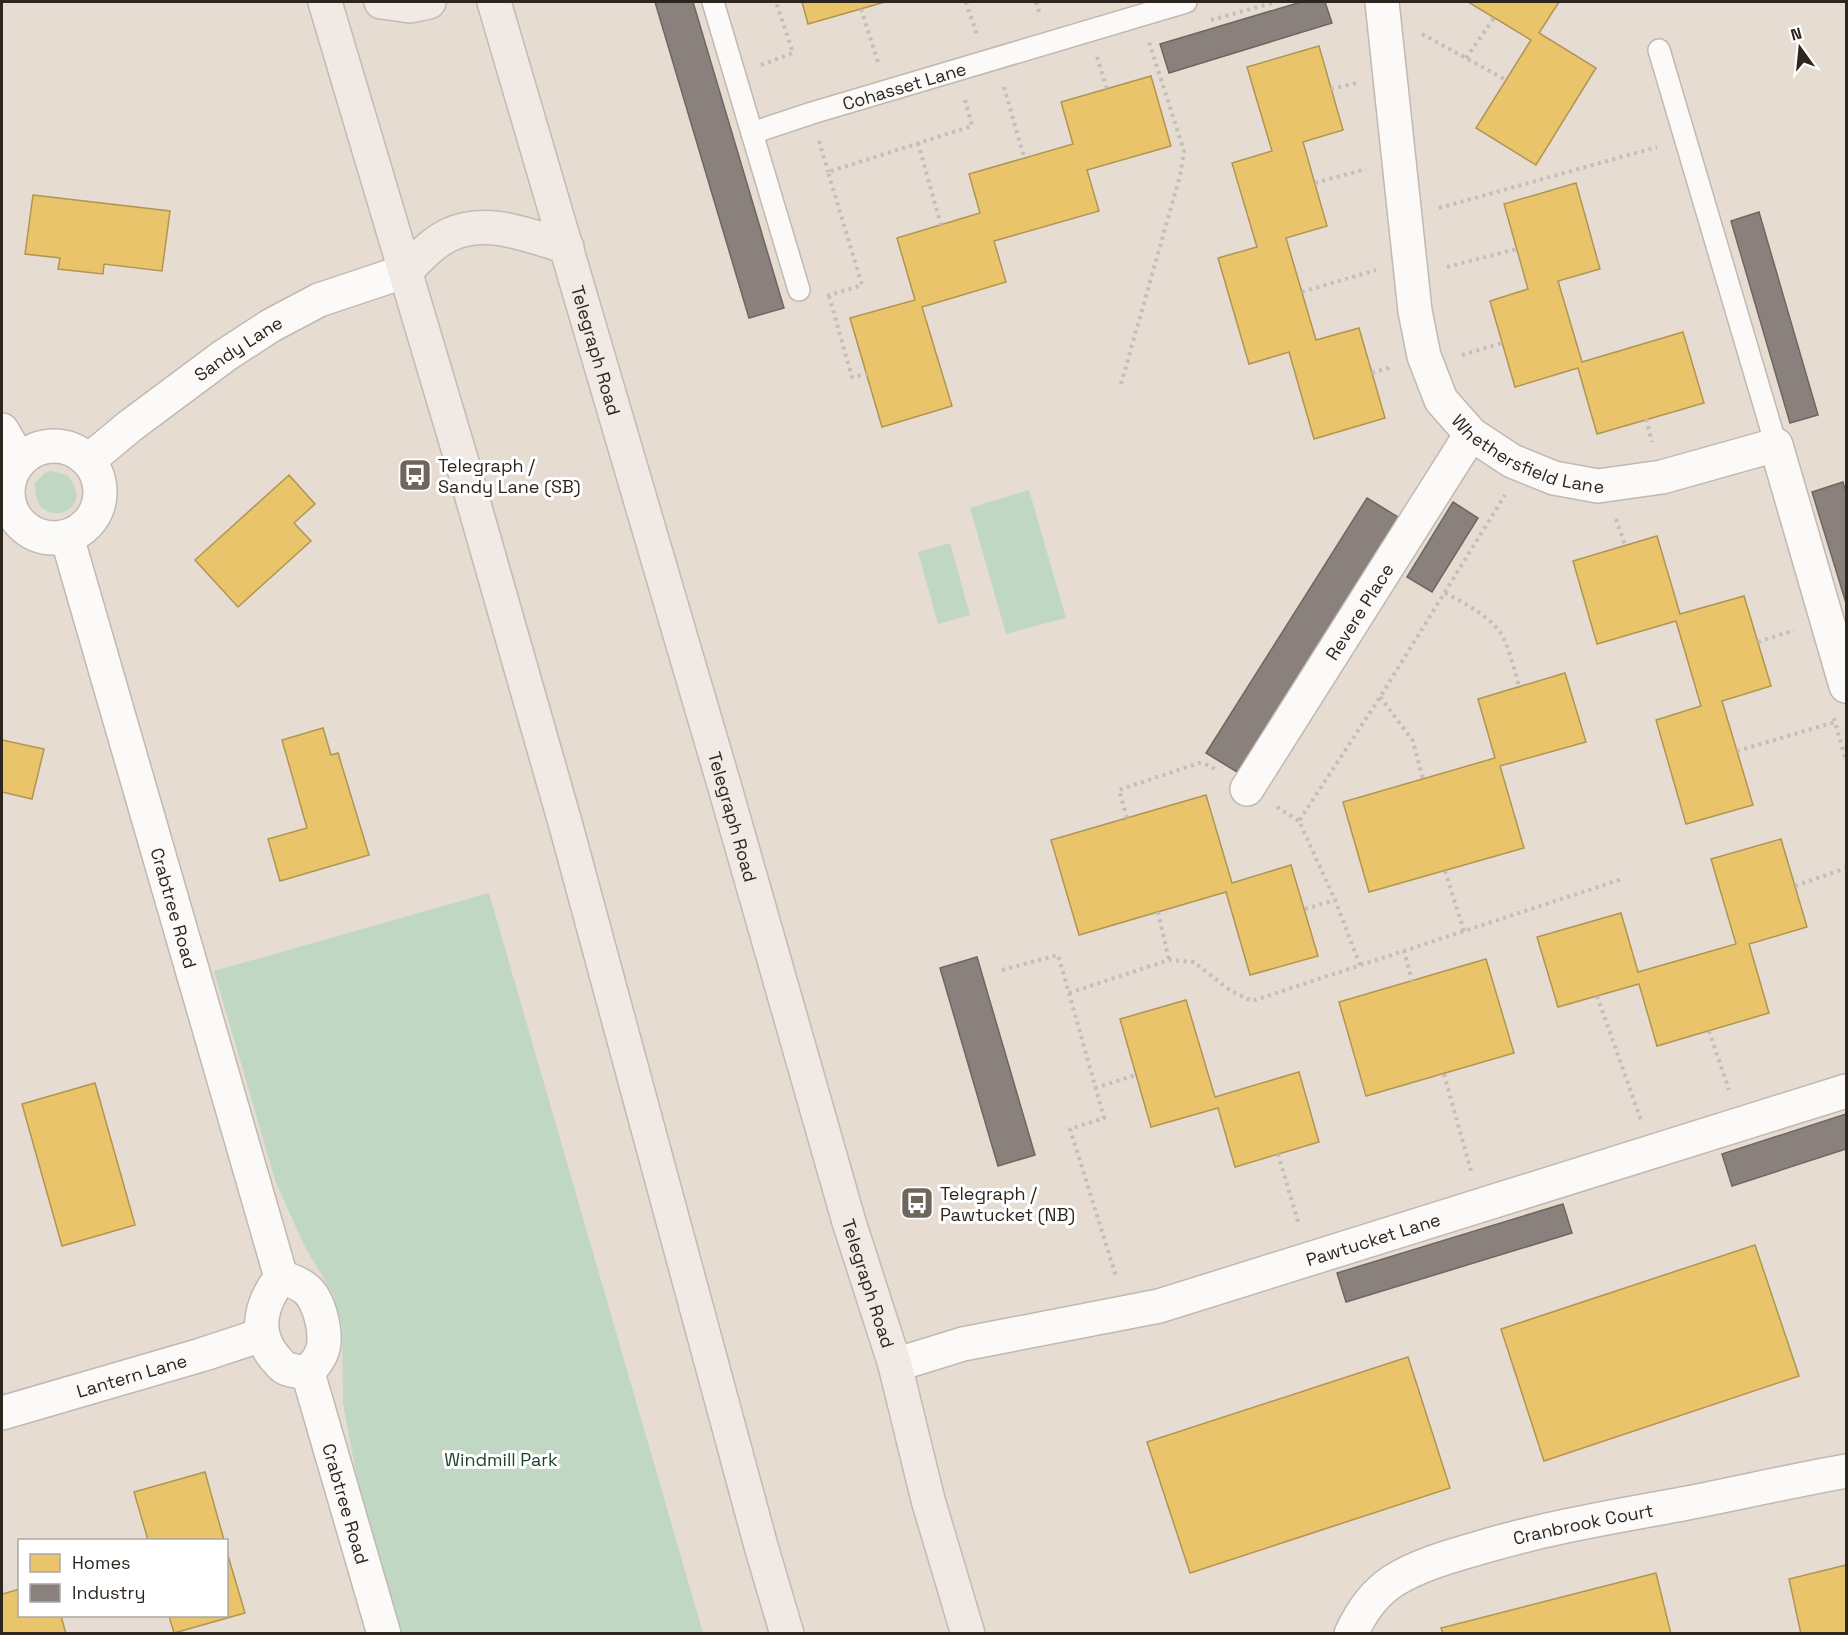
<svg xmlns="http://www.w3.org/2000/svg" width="1848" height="1635" viewBox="0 0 1848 1635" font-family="'Space Grotesk',sans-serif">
  <rect width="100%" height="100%" fill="#e6dcd1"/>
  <path fill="#c0d8c3" d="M51 471 67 475C101 513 32 534 35 483L45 473Z
    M1029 490 1066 618 1006 634 970 508Z
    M950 543 970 615 938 624 918 552Z
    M489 893 703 1633H401L359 1489 343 1403 342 1325 333 1294 306 1249 276 1183 214 971Z"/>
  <path fill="#e9c46a" stroke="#b19553" stroke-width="1.5" d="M802 2H885L808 24Z
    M1468 2H1559L1539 33 1596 68 1536 165 1476 128 1531 40Z
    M1319 46 1343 130 1303 142 1327 226 1286 238 1316 340 1359 328 1385 418 1314 439 1289 352 1249 364 1218 258 1257 247 1232 163 1272 151 1247 67Z
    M1151 76 1171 146 1087 170 1099 211 994 241 1006 282 922 307 952 406 882 427 850 318 915 300 897 238 980 213 969 174 1073 144 1061 102Z
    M1576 183 1600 269 1558 281 1582 362 1683 332 1704 403 1597 434 1578 368 1515 387 1490 301 1528 289 1504 204Z
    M33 195 170 211 162 271 104 264 103 274 58 269 60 258 25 254Z
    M289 475 315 504 294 523 311 541 238 607 195 560Z
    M1657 536 1680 614 1744 596 1771 686 1722 701 1753 805 1686 824 1656 720 1701 706 1676 621 1597 644 1573 561Z
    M1565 673 1586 742 1500 766 1524 848 1369 892 1343 802 1495 758 1478 699Z
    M323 728 331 755 338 753 369 855 280 881 268 839 307 828 282 740Z
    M2 740 44 749 32 799 2 792Z
    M1206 795 1232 883 1291 865 1318 956 1250 975 1226 892 1079 935 1051 840Z
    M1781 839 1807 927 1749 944 1769 1013 1657 1046 1639 984 1558 1007 1537 937 1621 913 1638 972 1736 944 1711 859Z
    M1486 959 1514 1053 1366 1096 1339 1002Z
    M1186 1000 1215 1097 1299 1072 1319 1142 1235 1167 1218 1108 1151 1127 1120 1019Z
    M95 1083 135 1225 62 1246 22 1104Z
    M1755 1245 1799 1376 1544 1461 1501 1329Z
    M1408 1357 1450 1488 1190 1573 1147 1442Z
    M205 1472 224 1540H148L134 1492Z
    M226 1549 245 1613 174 1633 169 1616H226Z
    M1846 1565V1634H1801L1789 1579Z
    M1656 1573 1671 1634H1443L1441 1628Z
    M20 1589V1616H61L66 1634H2V1594Z"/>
  <path fill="#8a817c" stroke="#6e6660" stroke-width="1.5" d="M655 2H693L784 308 749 318Z
    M1301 2H1325L1332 23 1169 73 1160 44Z
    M1759 212 1818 415 1790 423 1731 221Z
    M1843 482 1846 493V603L1812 492Z
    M1367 498 1398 517 1237 772 1206 753Z
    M1453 502 1478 518 1432 592 1407 577Z
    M977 957 1035 1155 998 1166 940 968Z
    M1846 1114V1149L1732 1186 1722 1154Z
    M1563 1204 1572 1233 1346 1302 1337 1273Z"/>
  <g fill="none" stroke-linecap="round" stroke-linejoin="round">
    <g stroke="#c1b9b1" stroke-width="24">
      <g id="lane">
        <path id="s1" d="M713 2 752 133 812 113 1186 2"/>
        <path d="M1659 50 1776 445"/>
        <path d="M752 133 799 290"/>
      </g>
    </g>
    <g stroke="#c1b9b1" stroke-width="36">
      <g id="street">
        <path id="s2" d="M1382 2 1415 311 1424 356 1441 400 1471 434 1512 461 1554 478 1598 486 1662 477 1776 445 1846 686"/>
        <path d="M2 430 20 461"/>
        <circle cx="54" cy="492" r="46"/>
        <path id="s3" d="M88 461 130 426 224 356 270 326 319 300 406 271"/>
        <path id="s4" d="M67 537 281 1277"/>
        <path id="s5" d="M1247 789 1471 434"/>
        <path d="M281 1277C262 1302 252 1331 275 1358 278 1361 281 1366 285 1368 292 1371 301 1372 308 1373"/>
        <path d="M281 1277C290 1280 299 1283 306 1289 320 1300 329 1338 321 1354 318 1361 312 1367 308 1373"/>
        <path id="s6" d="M895 1365 963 1344 1159 1306 1846 1091"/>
        <path id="s7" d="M308 1373 384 1634"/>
        <path id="s8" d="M2 1413 201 1355 262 1335"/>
        <path id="s9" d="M1351 1634C1361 1612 1373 1594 1393 1581 1420 1564 1452 1556 1482 1547 1546 1528 1611 1517 1677 1505 1734 1494 1790 1481 1846 1471"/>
      </g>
    </g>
    <g stroke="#c0bbb5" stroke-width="36">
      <g id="highway">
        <path d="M325 2 462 462 566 826 761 1546 787 1634"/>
        <path d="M381 2 410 6 429 2"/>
        <path id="s10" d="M494 2 723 781 849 1222 895 1365 928 1500 968 1634"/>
        <path d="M406 271C419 258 432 243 449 235 487 217 530 236 567 247"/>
      </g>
    </g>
    <path stroke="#c2beba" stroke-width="4" stroke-dasharray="3 4.5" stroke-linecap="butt" d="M966 2 977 35
      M1036 2 1040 15
      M861 9 878 62
      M1211 20 1276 2
      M1422 34 1506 80
      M1097 57 1107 89
      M1466 58 1494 18
      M761 65 793 53 776 2
      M1004 87 1024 157
      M1331 89 1357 83
      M819 141 828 172
      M918 143 941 225
      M1315 183 1366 169
      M1439 208 1657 147
      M1447 267 1517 249
      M1302 292 1376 270
      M827 296 862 285 828 172 972 126 965 100
      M829 296 852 377 867 374
      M1462 355 1502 343
      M1372 373 1391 367
      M1121 384 1180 176 1184 151 1149 42
      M1646 419 1652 442
      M1616 519 1625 545
      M1445 593C1464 603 1486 614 1500 632 1508 643 1515 672 1519 687
      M1758 642 1794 630
      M1380 697 1413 741 1423 779
      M1834 718 1846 761
      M1737 751 1835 722
      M1277 807 1299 821
      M1127 818 1119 790 1199 763 1208 765 1217 770
      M1445 871 1464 931
      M1795 886 1846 868
      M1305 909 1335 900
      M1158 912 1169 960
      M1404 950 1412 981
      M1360 965 1335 900 1299 821 1380 697 1505 495
      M1002 970 1058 955 1069 993 1169 960 1194 962 1231 991 1252 1001 1622 879
      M1069 993 1104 1118 1070 1129 1115 1273 1120 1276
      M1597 996 1641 1120
      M1709 1031 1729 1090
      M1444 1074 1471 1171
      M1095 1088 1136 1075
      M1278 1154 1299 1225"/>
    <use href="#lane" stroke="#fbfaf8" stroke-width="21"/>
    <use href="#street" stroke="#fbfaf8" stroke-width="33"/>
    <use href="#highway" stroke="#f0e9e4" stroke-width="33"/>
  </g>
  <defs>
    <g id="bus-square" transform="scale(1.725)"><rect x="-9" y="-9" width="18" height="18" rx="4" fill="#6e665d" stroke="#fff"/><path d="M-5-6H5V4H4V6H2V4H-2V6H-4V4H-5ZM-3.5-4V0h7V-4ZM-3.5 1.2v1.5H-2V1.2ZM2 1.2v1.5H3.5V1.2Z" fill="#fff"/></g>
  </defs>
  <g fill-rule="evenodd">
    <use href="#bus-square" x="415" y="475"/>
    <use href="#bus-square" x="917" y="1203"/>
  </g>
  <g text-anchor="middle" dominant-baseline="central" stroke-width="6" stroke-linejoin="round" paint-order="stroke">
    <g font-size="18" fill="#2d261e" stroke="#fff">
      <text stroke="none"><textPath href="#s1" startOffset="296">Cohasset Lane</textPath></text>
      <text stroke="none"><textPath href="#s3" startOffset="188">Sandy Lane</textPath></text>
      <text stroke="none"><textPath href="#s10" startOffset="363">Telegraph Road</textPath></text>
      <text stroke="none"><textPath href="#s2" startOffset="510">Whethersfield Lane</textPath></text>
      <text stroke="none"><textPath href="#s5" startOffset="210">Revere Place</textPath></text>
      <text stroke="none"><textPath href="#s10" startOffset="849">Telegraph Road</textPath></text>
      <text stroke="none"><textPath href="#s4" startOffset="386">Crabtree Road</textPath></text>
      <text stroke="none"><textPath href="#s6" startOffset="495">Pawtucket Lane</textPath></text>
      <text stroke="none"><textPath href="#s10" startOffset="1335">Telegraph Road</textPath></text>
      <text stroke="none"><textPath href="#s8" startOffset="135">Lantern Lane</textPath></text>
      <text stroke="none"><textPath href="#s7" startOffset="136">Crabtree Road</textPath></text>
      <text stroke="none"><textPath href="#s9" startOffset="268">Cranbrook Court</textPath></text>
    </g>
    <g font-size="18" fill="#2d261e" stroke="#fff" text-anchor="start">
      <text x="438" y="465">Telegraph /<tspan x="438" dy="21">Sandy Lane (SB)</tspan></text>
      <text x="940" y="1193">Telegraph /<tspan x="940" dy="21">Pawtucket (NB)</tspan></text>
    </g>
    <g font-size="18" fill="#1d4330" stroke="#fff">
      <text x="501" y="1459">Windmill Park</text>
    </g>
  </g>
  <rect width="1848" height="1635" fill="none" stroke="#2d261e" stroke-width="6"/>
  <rect x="18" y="1539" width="210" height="78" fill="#ffffff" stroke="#aba8a5" stroke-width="1.5"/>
  <rect x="30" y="1554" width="30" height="18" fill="#e9c46a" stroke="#aba8a5" stroke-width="1.5"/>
  <text x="72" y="1569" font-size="18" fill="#2d261e">Homes</text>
  <rect x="30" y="1584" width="30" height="18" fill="#8a817c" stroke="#aba8a5" stroke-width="1.5"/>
  <text x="72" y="1599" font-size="18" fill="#2d261e">Industry</text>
  <g transform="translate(1800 48) rotate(345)" stroke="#ffffff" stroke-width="4.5" paint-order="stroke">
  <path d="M0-4.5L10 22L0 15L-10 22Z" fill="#2d261e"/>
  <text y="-9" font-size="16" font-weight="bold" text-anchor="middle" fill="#2d261e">N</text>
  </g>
</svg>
